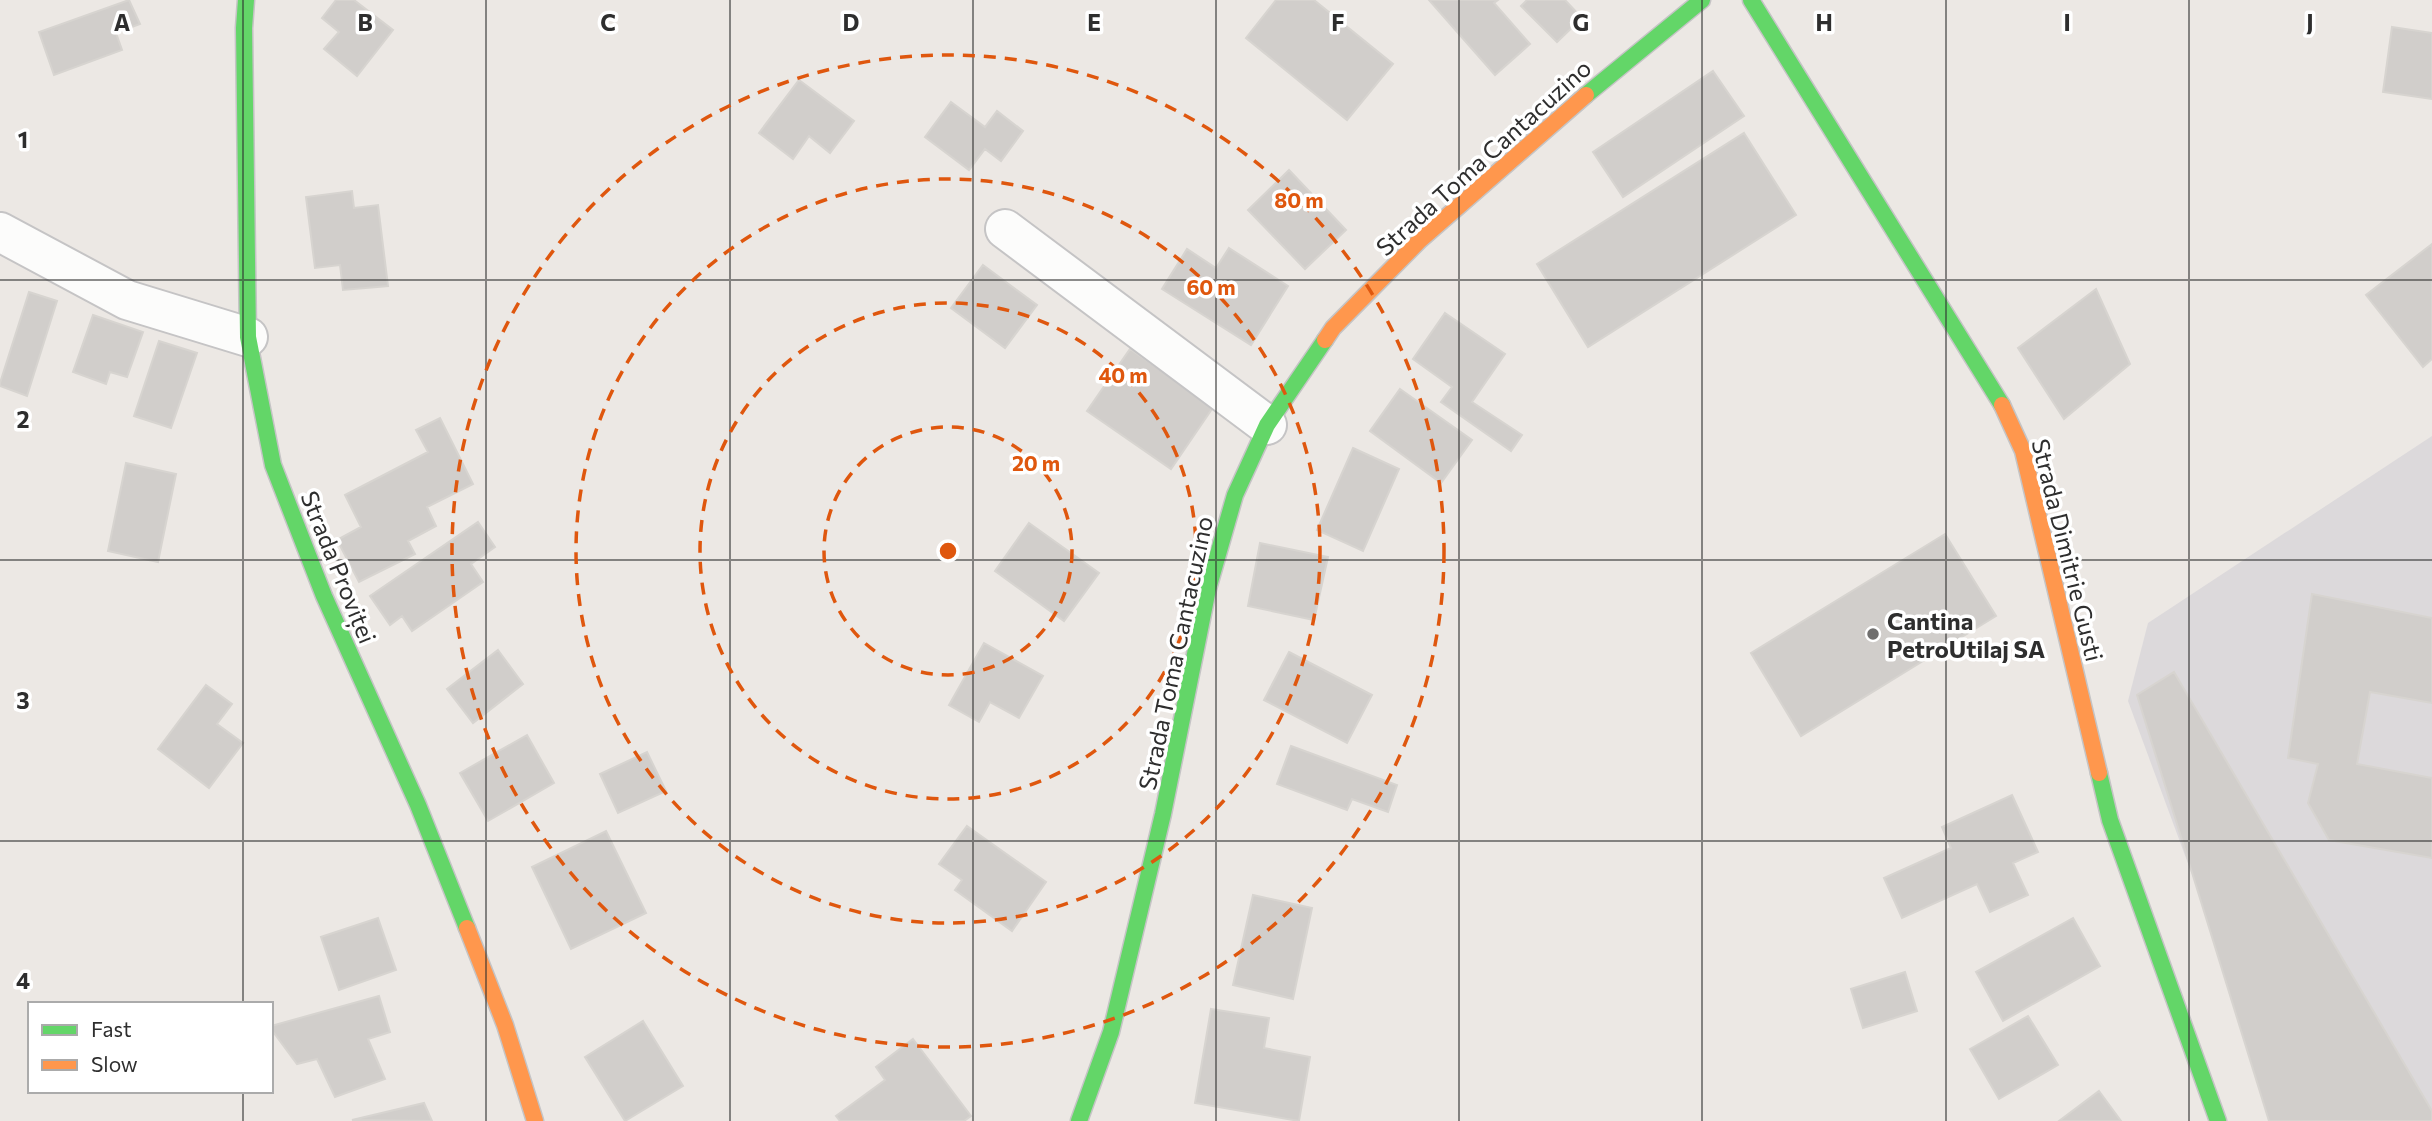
<svg xmlns="http://www.w3.org/2000/svg" width="2432" height="1121" viewBox="0 0 2432 1121" font-family="Commissioner,sans-serif">
  <rect width="100%" height="100%" fill="#ece8e4"/>
  <path fill="#dcd9db" d="M2432 436V1121H2283L2128 701 2148 623Z"/>
  <path fill="#d1cecb" stroke="#d7d4d0" stroke-width="2" d="M129 0 140 24 116 33 122 50 54 75 39 32Z
    M336 0H354L393 30 357 76 324 49 339 32 322 18Z
    M1276 0H1314L1393 64 1347 120 1246 38Z
    M1429 0H1498L1494 3 1530 44 1495 75Z
    M1527 0H1565L1582 18 1557 42 1521 6Z
    M2392 27 2432 33V99L2383 92Z
    M1713 71 1744 116 1623 197 1593 152Z
    M799 80 854 121 830 153 809 136 793 159 759 133Z
    M951 102 985 127 997 111 1023 131 1001 161 985 149 969 170 925 137Z
    M1744 133 1796 215 1588 347 1537 264Z
    M1289 170 1346 230 1305 269 1248 210Z
    M352 191 354 208 378 205 388 286 343 290 340 265 315 268 306 197Z
    M2432 244V359L2423 367 2366 295Z
    M1229 248 1288 286 1251 345 1162 289 1187 249 1216 268Z
    M983 265 1037 305 1005 348 951 308Z
    M2096 289 2130 364 2064 419 2018 348Z
    M29 292 57 301 27 396 0 386V383Z
    M1445 313 1505 354 1472 402 1522 435 1511 451 1441 402 1452 387 1413 359Z
    M93 315 143 332 127 377 110 372 106 384 73 372Z
    M159 341 197 353 171 428 134 416Z
    M1130 349 1214 406 1171 469 1087 411Z
    M1400 389 1472 440 1441 483 1370 431Z
    M440 418 473 484 427 507 436 526 408 541 415 554 359 582 337 540 361 527 345 495 428 452 416 430Z
    M1353 448 1399 469 1363 551 1317 530Z
    M126 463 176 474 158 562 108 551Z
    M478 522 495 547 471 564 483 582 412 631 402 616 390 625 370 596Z
    M1029 523 1099 573 1064 621 995 571Z
    M1945 534 1996 616 1801 736 1751 653Z
    M1260 543 1328 557 1314 620 1248 606Z
    M2312 594 2432 618V703L2370 692 2357 764 2432 778V858L2329 840 2308 803 2318 764 2288 758Z
    M984 643 1043 676 1019 718 990 702 979 722 949 705Z
    M498 650 523 684 473 723 447 689Z
    M1289 652 1372 695 1347 743 1264 700Z
    M2174 672 2432 1111V1121H2269L2137 695Z
    M206 685 232 704 217 724 243 743 209 788 158 749Z
    M527 735 554 783 488 821 460 773Z
    M1291 746 1397 785 1388 812 1352 799 1347 810 1277 784Z
    M647 752 666 791 618 813 600 774Z
    M2012 795 2038 852 2013 863 2028 895 1990 912 1977 884 1902 918 1884 878 1951 848 1942 827Z
    M967 826 1046 882 1012 931 955 890 962 880 939 864Z
    M606 831 646 913 571 949 532 867Z
    M1253 895 1312 908 1293 999 1233 985Z
    M378 918 396 970 339 990 321 937Z
    M2073 918 2100 966 2003 1021 1976 972Z
    M1905 972 1917 1011 1863 1028 1851 989Z
    M379 996 390 1032 368 1039 385 1079 335 1097 317 1059 297 1064 271 1029V1026Z
    M1211 1009 1269 1018 1264 1048 1310 1057 1299 1121 1195 1103Z
    M2028 1016 2058 1065 1999 1099 1970 1049Z
    M643 1021 683 1086 625 1121 585 1057Z
    M913 1039 971 1116 964 1121H840L836 1116 885 1080 876 1067Z
    M2099 1091 2121 1121H2059Z
    M424 1103 432 1121 352 1120Z"/>
  <g fill="none" stroke-linecap="round" stroke-linejoin="round">
    <g stroke="#c5c4c5" stroke-width="42">
      <path id="street" d="M1005 229 1267 425
        M0 232 127 300 248 337"/>
    </g>
    <g stroke="#c5c4c5" stroke-width="19">
      <path id="fast" d="M246 0 244 28 248 337 273 465 324 596 418 805 467 928
        M1751 0 2002 405
        M1586 95 1702 0
        M2099 773 2110 820 2218 1121
        M1079 1121 1111 1032 1163 814 1208 589 1235 495 1267 425 1325 340"/>
    </g>
    <g stroke="#c5c4c5" stroke-width="19">
      <path id="slow" d="M1325 340 1333 328 1420 240 1586 95
        M2002 405 2023 451 2099 773
        M467 928 505 1025 535 1121"/>
    </g>
    <use href="#street" stroke="#fcfcfb" stroke-width="38"/>
    <use href="#fast" stroke="#63d668" stroke-width="16"/>
    <use href="#slow" stroke="#ff974d" stroke-width="16"/>
  </g>
  <path fill="none" stroke="#2e2e2e" stroke-width="2" stroke-opacity="0.55" d="M243 0V1004M486 0V1121M730 0V1121M973 0V1121M1216 0V1121M1459 0V1121M1702 0V1121M1946 0V1121M2189 0V1121M0 280H2432M0 560H2432M0 841H2432M243 1091V1121"/>
  <g fill="none" stroke="#df570e" stroke-width="3.5" stroke-dasharray="12 9">
    <circle cx="948" cy="551" r="124"/>
    <circle cx="948" cy="551" r="248"/>
    <circle cx="948" cy="551" r="372"/>
    <circle cx="948" cy="551" r="496"/>
  </g>
  <circle fill="#706f6e" stroke="#fff" stroke-width="2.5" cx="1873" cy="634" r="7"/>
  <g text-anchor="middle" dominant-baseline="central" stroke-width="7" stroke-linejoin="round" paint-order="stroke">
    <g font-size="24" fill="#2e2e2e" stroke="#fff">
      <text transform="translate(1483 157) rotate(-42)">Strada Toma Cantacuzino</text>
      <text transform="translate(2068 550) rotate(76)">Strada Dimitrie Gusti</text>
      <text transform="translate(339 567) rotate(68)">Strada Proviței</text>
      <text transform="translate(1175 653) rotate(-78)">Strada Toma Cantacuzino</text>
    </g>
    <g font-size="24" font-weight="bold" fill="#2e2e2e" stroke="#fff" text-anchor="start">
      <text x="1887" y="620">Cantina<tspan x="1887" dy="28">PetroUtilaj SA</tspan></text>
    </g>
  </g>
  <g font-size="23" text-anchor="middle" font-weight="bold" fill="#2e2e2e" stroke="#fff" stroke-width="7" stroke-linejoin="round" paint-order="stroke">
    <text x="122" y="31">A</text>
    <text x="365" y="31">B</text>
    <text x="608" y="31">C</text>
    <text x="851" y="31">D</text>
    <text x="1094" y="31">E</text>
    <text x="1338" y="31">F</text>
    <text x="1581" y="31">G</text>
    <text x="1824" y="31">H</text>
    <text x="2067" y="31">I</text>
    <text x="2310" y="31">J</text>
    <text x="23" y="148">1</text>
    <text x="23" y="428">2</text>
    <text x="23" y="709">3</text>
    <text x="23" y="989">4</text>
  </g>
  <circle cx="948" cy="551" r="10" fill="#df570e" stroke="#fff" stroke-width="3.5"/>
  <g font-size="21" text-anchor="middle" font-weight="bold" fill="#df570e" stroke="#fff" stroke-width="7" stroke-linejoin="round" paint-order="stroke">
    <text x="1299" y="208">80 m</text>
    <text x="1211" y="295">60 m</text>
    <text x="1123" y="383">40 m</text>
    <text x="1036" y="471">20 m</text>
  </g>
  <rect x="28" y="1002" width="245" height="91" fill="#ffffff" stroke="#ababab" stroke-width="2"/>
  <rect x="42" y="1025" width="35" height="10" fill="#63d668" stroke="#ababab" stroke-width="2"/>
  <text x="91" y="1037" font-size="21" fill="#2e2e2e">Fast</text>
  <rect x="42" y="1060" width="35" height="10" fill="#ff974d" stroke="#ababab" stroke-width="2"/>
  <text x="91" y="1072" font-size="21" fill="#2e2e2e">Slow</text>
</svg>
